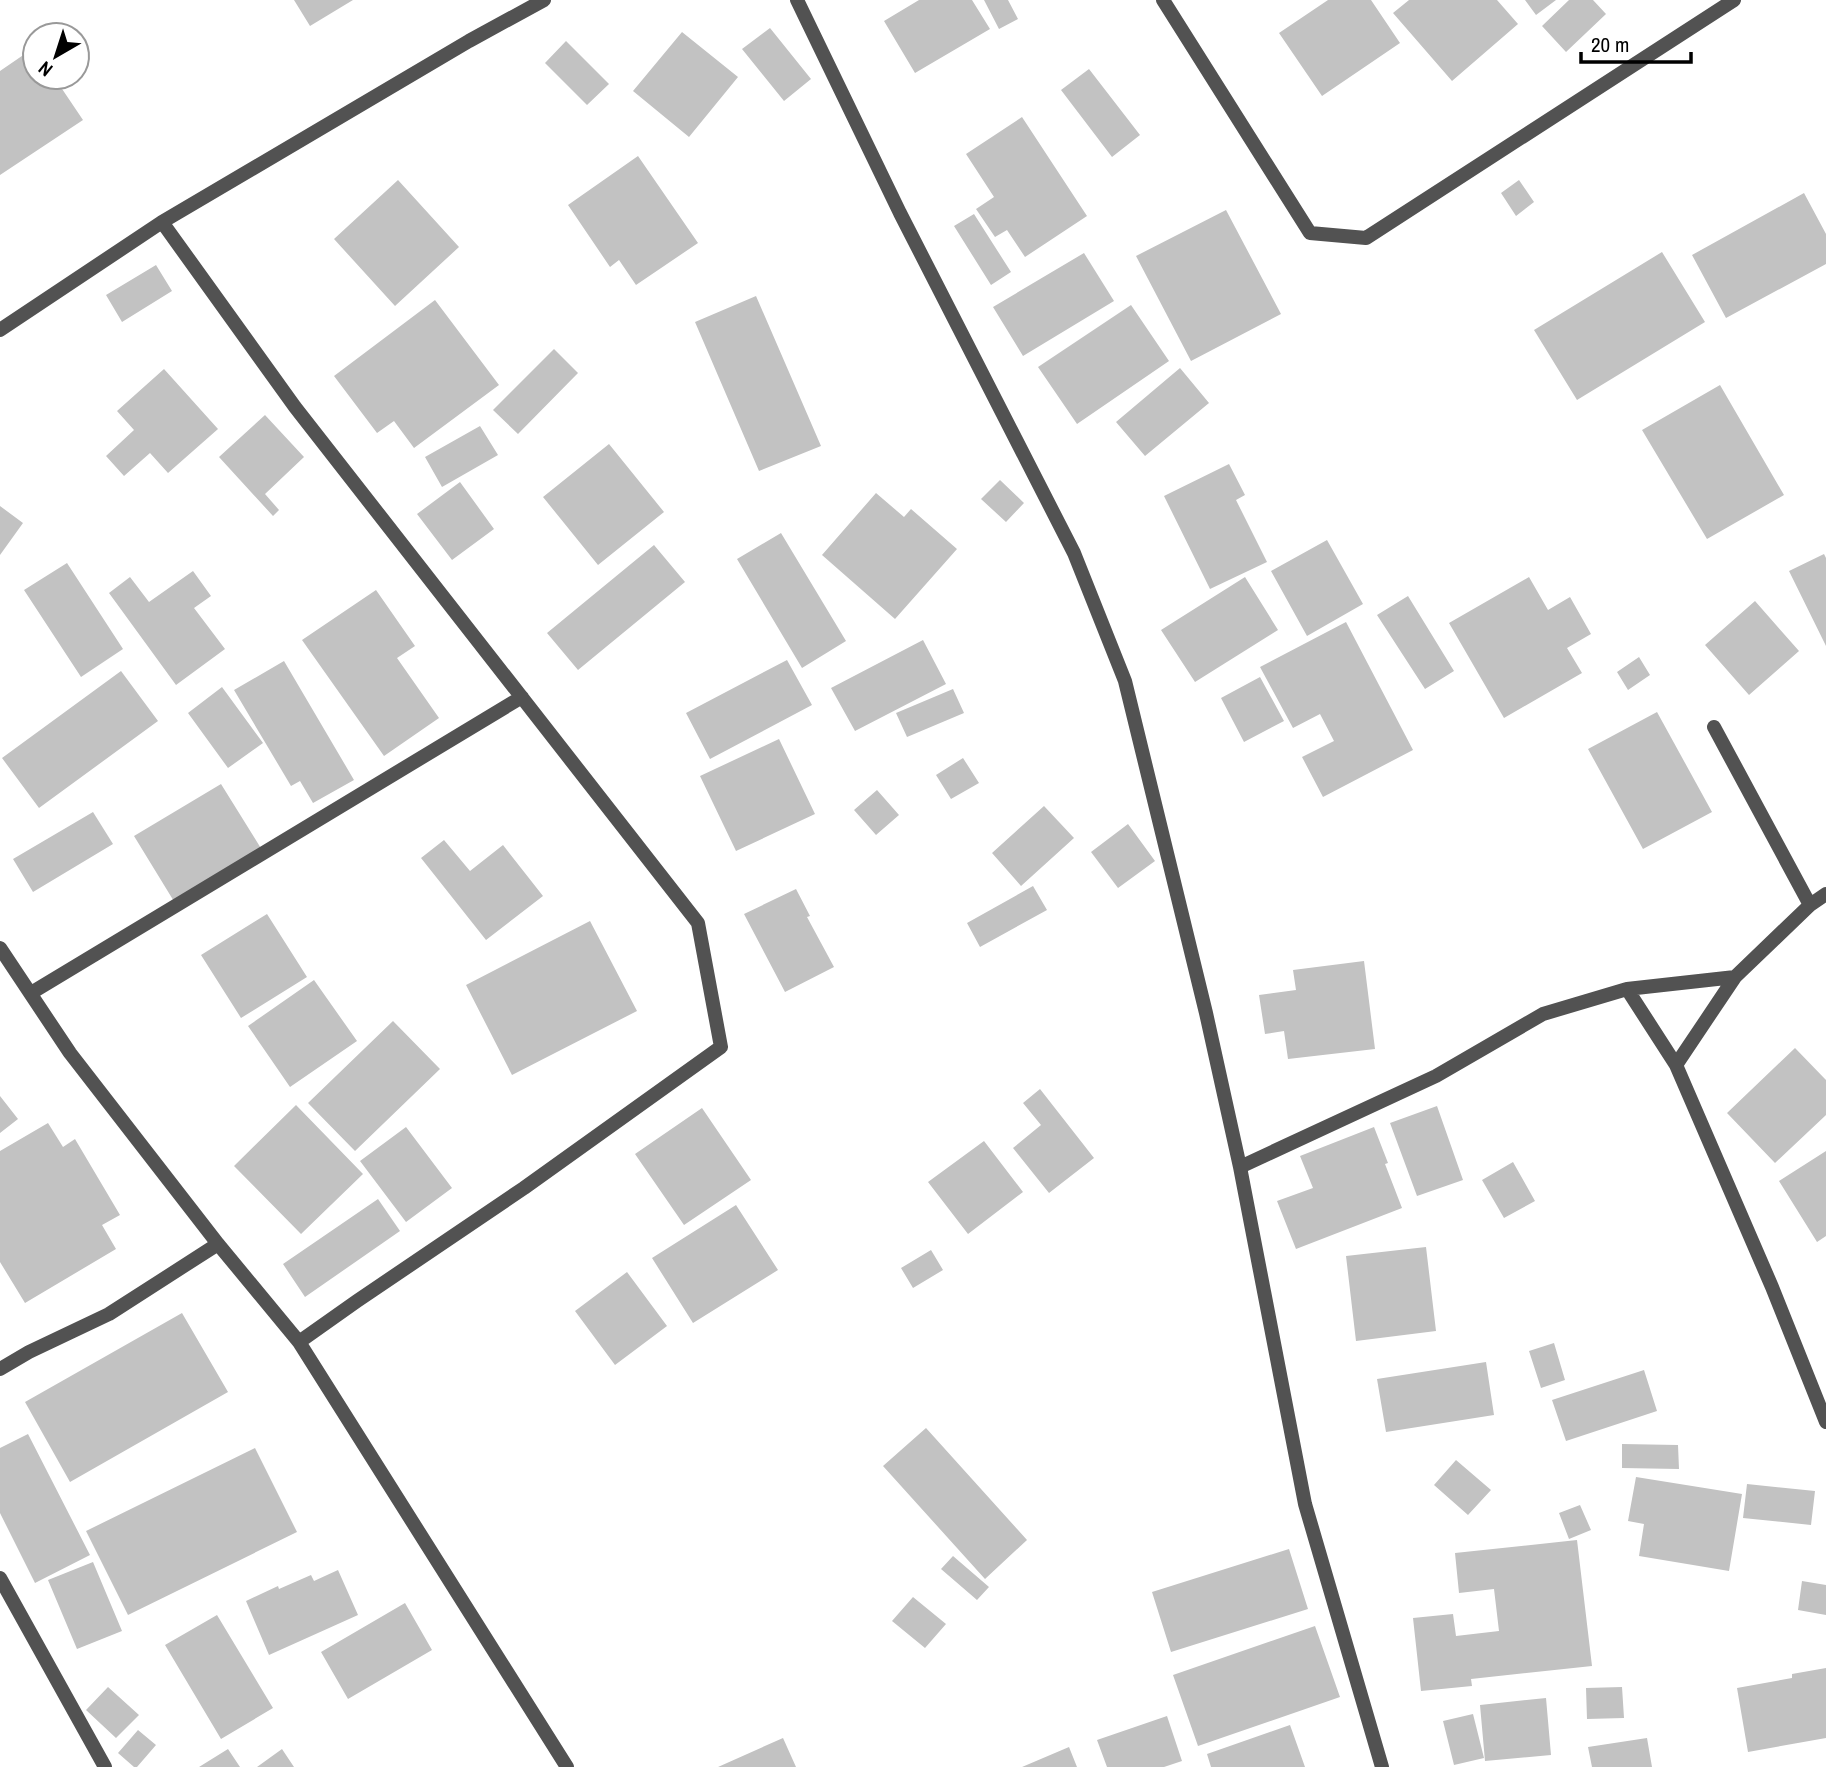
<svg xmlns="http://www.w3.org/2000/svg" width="1826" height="1767" viewBox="0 0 1826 1767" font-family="'Archivo Narrow',sans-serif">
  <rect width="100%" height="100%" fill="#fff"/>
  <path fill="#c2c2c2" d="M294 0H353L310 26Z
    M919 0H972L990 29 915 73 884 21Z
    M984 0H1008L1018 19 999 29Z
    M1328 0H1371L1400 43 1322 96 1279 33Z
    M1409 0H1497L1518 24 1452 81 1393 13Z
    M1525 0H1556L1536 15Z
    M1569 0H1593L1606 14 1566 52 1542 26Z
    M770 28 811 79 784 101 742 49Z
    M682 32 738 77 689 137 633 91Z
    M566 41 609 84 587 105 545 63Z
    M35 47V77H54L83 120 0 175V71Z
    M1089 69 1140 135 1112 157 1061 90Z
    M1022 117 1087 216 1025 257 1007 230 995 237 976 209 994 197 966 154Z
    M638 156 698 243 636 285 619 260 610 267 568 205Z
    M398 180 459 247 395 306 334 239Z
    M1519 180 1534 202 1516 216 1501 193Z
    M1804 193 1826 234V264L1726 318 1692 255Z
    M1226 210 1281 314 1191 361 1136 256Z
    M974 214 1011 272 991 285 954 226Z
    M1662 252 1705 322 1577 400 1534 330Z
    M1084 253 1114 301 1023 356 993 307Z
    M156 265 172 291 122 322 106 295Z
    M756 296 821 446 759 471 695 322Z
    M435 300 499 385 414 448 394 421 377 433 334 376Z
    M1131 305 1169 361 1077 424 1038 367Z
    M554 349 578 373 518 434 493 410Z
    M1180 368 1209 403 1145 456 1116 422Z
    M164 369 218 429 168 473 150 453 124 476 106 456 134 430 117 411Z
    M1720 385 1784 495 1707 539 1642 430Z
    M265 415 304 457 265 494 279 510 273 516 219 457Z
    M480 426 498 455 442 487 425 457Z
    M609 444 664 512 598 565 543 497Z
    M1229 464 1245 495 1236 500 1267 562 1210 589 1164 496Z
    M1000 480 1024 503 1006 522 981 499Z
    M460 482 494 529 452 560 417 514Z
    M876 493 904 517 911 509 957 549 895 619 822 555Z
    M0 506 23 523 0 555Z
    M781 533 846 641 802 668 737 559Z
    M1327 540 1363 604 1307 636 1271 571Z
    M654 545 685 582 578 670 547 633Z
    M1824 554 1826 558V646L1789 571Z
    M67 563 123 649 81 677 24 590Z
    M193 571 211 596 194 608 225 649 176 685 109 593 130 577 149 602Z
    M1245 577 1278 630 1195 682 1161 630Z
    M1529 577 1548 610 1570 597 1591 634 1567 648 1582 673 1504 718 1449 623Z
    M376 590 415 646 397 658 439 718 384 756 302 640Z
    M1408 596 1454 671 1425 689 1377 615Z
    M1755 601 1799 651 1749 695 1705 645Z
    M1346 622 1413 750 1323 797 1302 757 1334 741 1320 714 1293 728 1260 667Z
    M923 640 946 684 855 731 831 688Z
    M1639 657 1650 675 1628 690 1617 672Z
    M787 660 812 705 710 759 686 713Z
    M284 661 354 780 313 803 300 781 291 786 234 690Z
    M121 671 158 721 39 808 2 758Z
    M1260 677 1284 721 1244 742 1221 698Z
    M222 687 263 743 228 768 188 713Z
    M953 689 964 713 907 737 896 713Z
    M1657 712 1712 812 1643 849 1588 749Z
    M779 739 815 814 736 851 700 776Z
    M963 758 979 783 951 799 936 775Z
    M221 784 262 850 175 903 134 836Z
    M877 790 899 815 876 835 854 810Z
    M1044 806 1074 838 1021 886 992 853Z
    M93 812 113 844 33 892 13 859Z
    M1128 824 1155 861 1118 888 1091 852Z
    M444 840 470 871 503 845 543 896 486 940 421 858Z
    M1033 886 1047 910 980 947 967 923Z
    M796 889 810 916 807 917 834 967 785 992 744 914Z
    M267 914 307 977 241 1018 201 955Z
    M590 921 637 1011 512 1075 466 985Z
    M1364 961 1375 1049 1288 1059 1284 1031 1265 1034 1259 995 1296 990 1293 970Z
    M314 980 357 1041 290 1087 248 1026Z
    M393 1021 440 1069 355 1151 308 1103Z
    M1795 1048 1826 1080V1115L1775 1163 1727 1113Z
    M1040 1089 1094 1158 1049 1193 1013 1148 1041 1125 1023 1103Z
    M0 1096 18 1119 0 1133Z
    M296 1105 363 1174 301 1234 234 1166Z
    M1437 1106 1463 1180 1417 1196 1390 1123Z
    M702 1108 751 1180 684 1225 635 1154Z
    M48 1123 63 1147 75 1139 120 1215 102 1225 116 1249 25 1303 0 1262V1151Z
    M406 1127 452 1188 406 1222 360 1161Z
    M1374 1127 1388 1163 1385 1164 1402 1208 1296 1249 1277 1201 1313 1188 1300 1156Z
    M984 1141 1023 1192 968 1234 928 1182Z
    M1826 1151V1236L1817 1242 1779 1181Z
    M1513 1162 1535 1201 1504 1218 1482 1180Z
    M378 1199 400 1231 305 1297 283 1264Z
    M736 1205 778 1270 693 1323 652 1258Z
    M1426 1247 1436 1331 1356 1341 1346 1256Z
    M931 1250 943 1270 913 1288 901 1268Z
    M627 1272 667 1326 615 1365 575 1311Z
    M182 1313 228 1392 70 1482 25 1402Z
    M1554 1343 1565 1380 1541 1388 1529 1351Z
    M1486 1362 1494 1415 1386 1432 1377 1379Z
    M1644 1370 1657 1411 1566 1441 1552 1400Z
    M926 1428 1027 1540 985 1579 883 1466Z
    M28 1434 90 1555 35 1583 0 1513V1448Z
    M1622 1444 1678 1445 1679 1469 1622 1468Z
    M255 1448 297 1532 128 1615 86 1531Z
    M1456 1460 1491 1490 1468 1515 1434 1485Z
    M1636 1477 1742 1494 1729 1571 1639 1556 1644 1524 1628 1521Z
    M1747 1484 1815 1491 1811 1525 1743 1518Z
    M1580 1505 1591 1530 1569 1539 1559 1513Z
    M1577 1540 1592 1666 1471 1679 1472 1686 1421 1691 1413 1618 1453 1614 1456 1636 1499 1631 1494 1589 1459 1593 1455 1553Z
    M1289 1549 1308 1609 1171 1652 1152 1592Z
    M953 1556 989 1587 977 1600 941 1569Z
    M93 1562 122 1631 77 1649 48 1580Z
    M338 1570 358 1615 269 1655 246 1601 278 1586 279 1589 311 1575 314 1581Z
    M1802 1581 1826 1585V1615L1798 1610Z
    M913 1597 946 1624 925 1648 892 1621Z
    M405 1603 432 1650 348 1699 321 1652Z
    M217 1615 273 1708 221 1739 165 1645Z
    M1315 1626 1340 1697 1198 1746 1173 1675Z
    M1826 1668V1738L1748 1752 1737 1688 1792 1678V1674Z
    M108 1687 139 1715 116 1738 86 1710Z
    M1622 1687 1624 1718 1587 1719 1586 1688Z
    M1546 1698 1551 1755 1485 1761 1480 1705Z
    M1473 1714 1484 1758 1454 1765 1443 1721Z
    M1167 1716 1182 1761 1164 1767H1107L1097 1740Z
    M1290 1725 1305 1767H1211L1207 1754Z
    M138 1730 156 1745 137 1767H134L118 1753Z
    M783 1738 796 1767H718Z
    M1647 1738 1652 1767H1592L1588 1747Z
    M1069 1747 1077 1767H1022Z
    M228 1749 240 1767H199Z
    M282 1749 294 1767H257Z"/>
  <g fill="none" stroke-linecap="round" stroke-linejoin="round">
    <path stroke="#525252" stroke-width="14" d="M797 0 900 213 1074 553 1125 681 1206 1013 1240 1167 1305 1504 1382 1767
      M1163 0 1310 233 1366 238 1734 0
      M162 222 295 407 698 923 721 1047 524 1188 357 1301 299 1342
      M0 330 162 222 469 41 544 0
      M1714 727 1810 905
      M0 948 70 1053 218 1244 299 1342 567 1767
      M1627 989 1676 1065 1772 1287 1826 1422
      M31 993 522 697
      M1676 1065 1735 977
      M1240 1167 1436 1076 1543 1014 1627 989 1735 977 1810 905 1826 894
      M0 1369 29 1352 109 1314 218 1244
      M0 1578 105 1767"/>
  </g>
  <g transform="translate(56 56) rotate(219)"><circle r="33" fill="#ffffff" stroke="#999999" stroke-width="2"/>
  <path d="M0-5L12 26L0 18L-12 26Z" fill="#000000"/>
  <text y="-10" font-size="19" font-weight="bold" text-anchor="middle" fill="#000000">N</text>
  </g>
  <path d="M1581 52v10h110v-10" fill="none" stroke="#000000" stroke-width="3.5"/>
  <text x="1591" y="52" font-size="21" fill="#000000" stroke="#ffffff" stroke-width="5" paint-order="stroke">20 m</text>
</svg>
